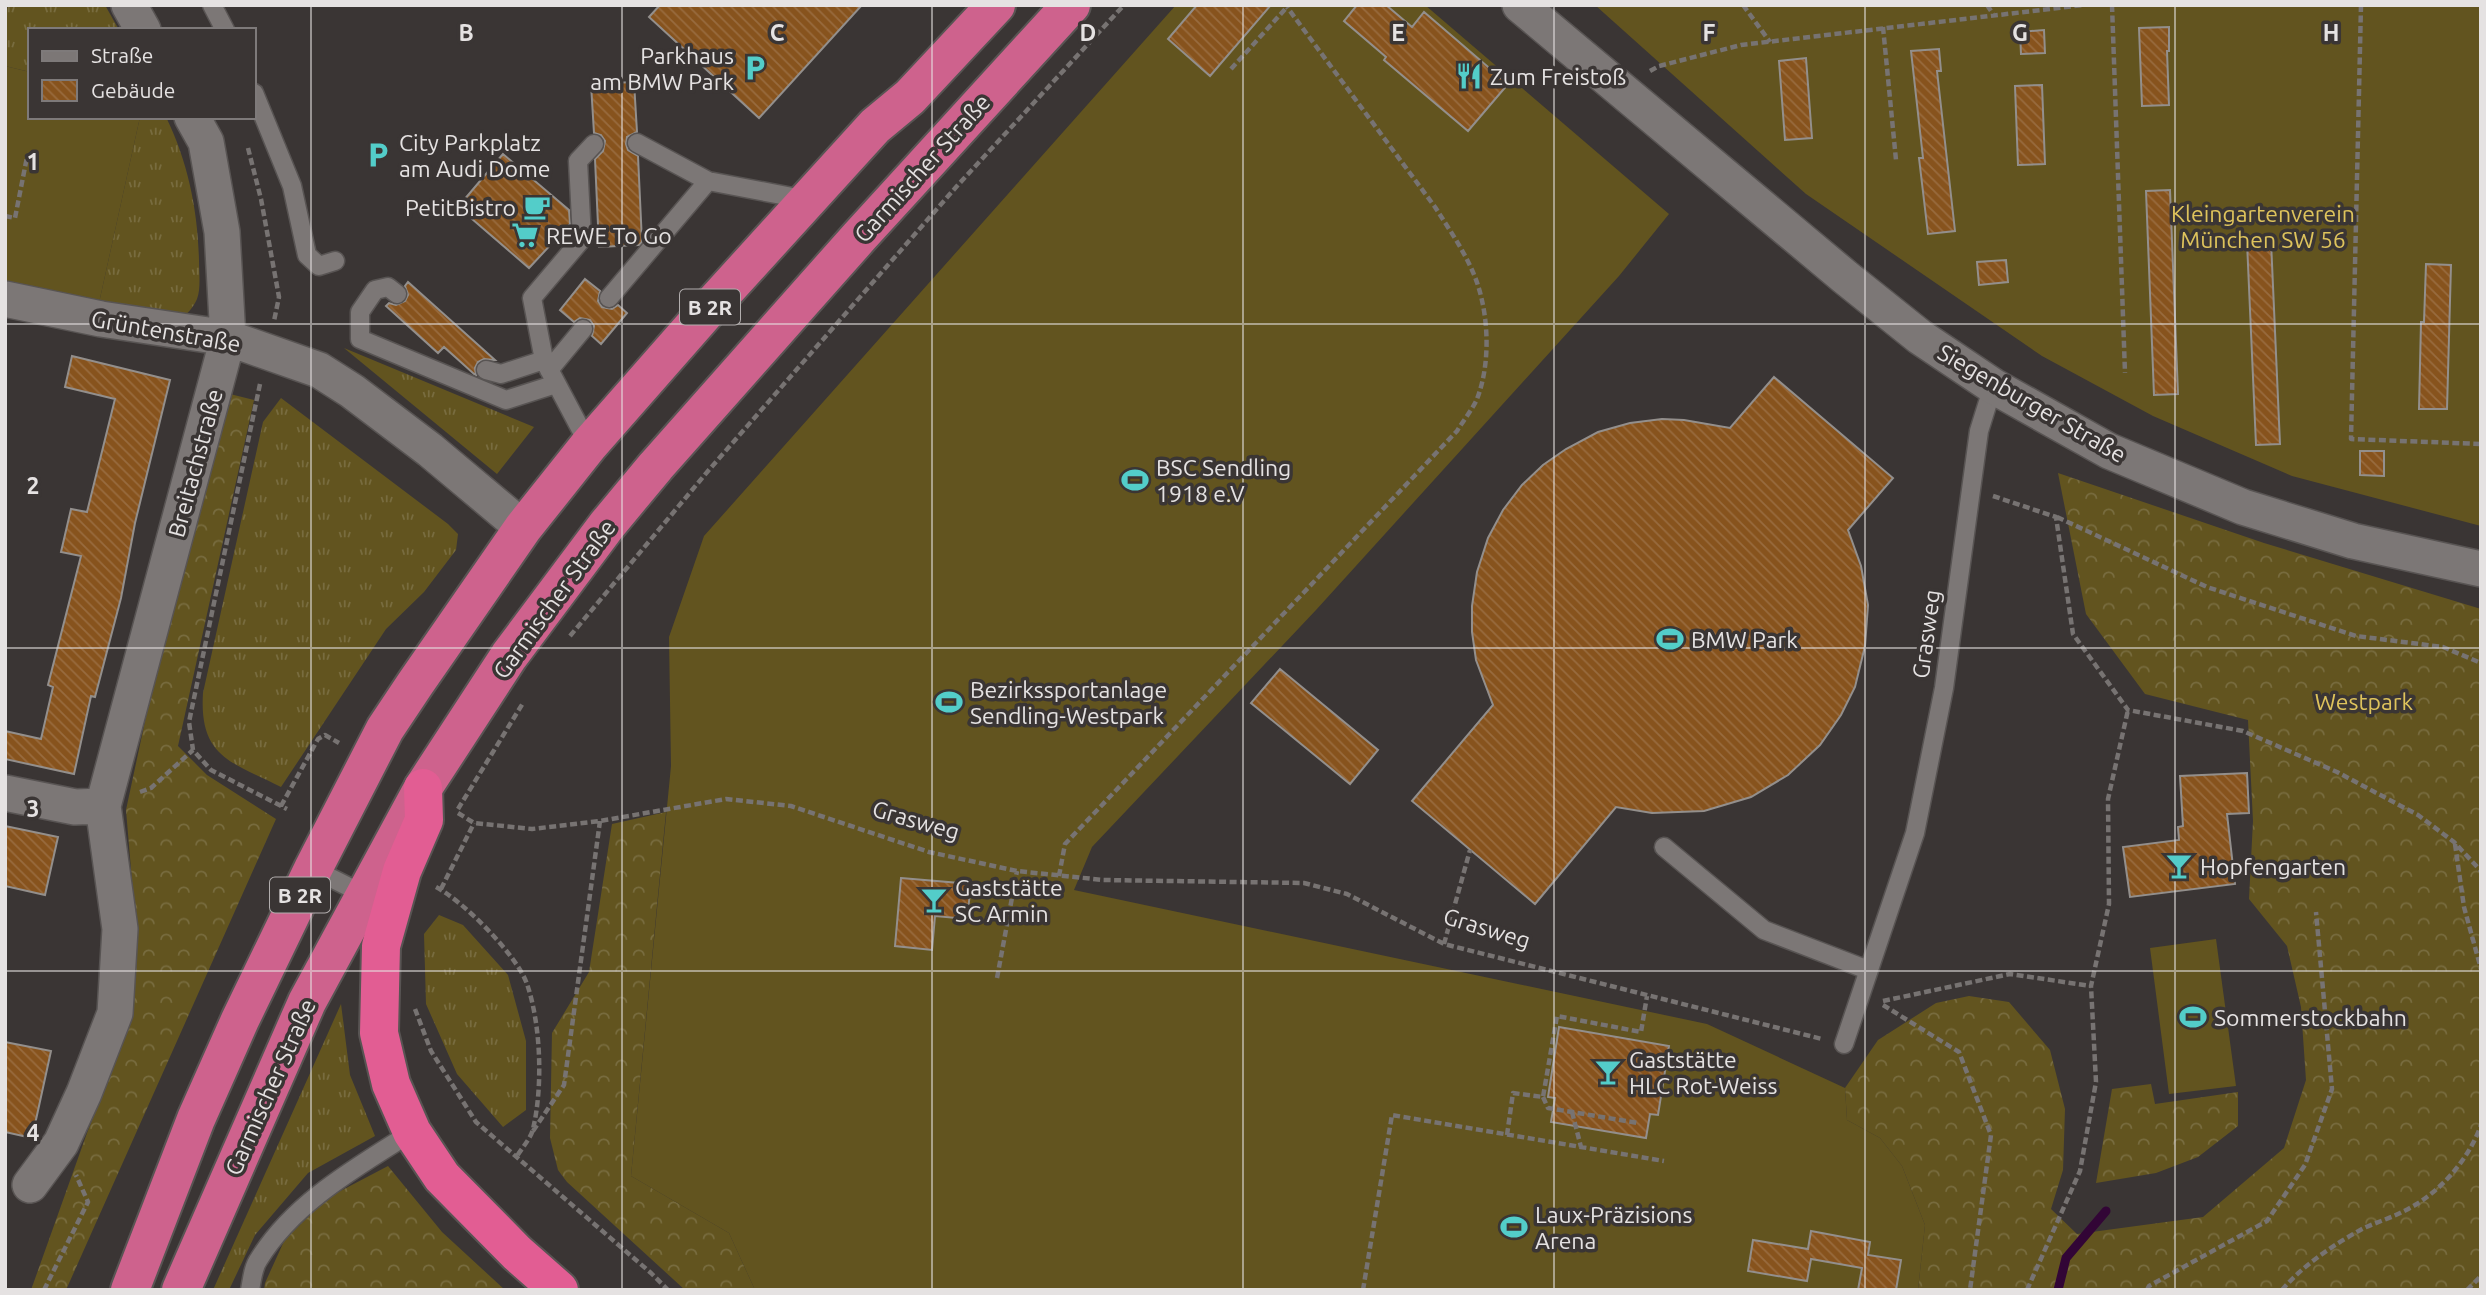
<svg xmlns="http://www.w3.org/2000/svg" width="2486" height="1295" viewBox="0 0 2486 1295" font-family="Ubuntu,sans-serif">
  <defs>
    <pattern id="grass-tufts" width="24" height="20" patternUnits="userSpaceOnUse" patternTransform="scale(1.75)"><rect width="24" height="20" fill="#62541f"/><path d="M3 7l-1-3M5 7V3M7 7l1-3M15 17l-1-3M17 17v-4M19 17l1-3" fill="none" stroke="#786c3f"/></pattern>
    <pattern id="forest-crowns" width="20" height="18" patternUnits="userSpaceOnUse" patternTransform="scale(1.75)"><rect width="20" height="18" fill="#62541f"/><path d="M2 6a3 3 0 1 1 6 0M12 15a3 3 0 1 1 6 0" fill="none" stroke="#786c3f"/></pattern>
    <pattern id="building-back-hatch" width="6" height="6" patternUnits="userSpaceOnUse" patternTransform="scale(1.75)"><rect width="6" height="6" fill="#87531d"/><path d="M-1 5l2 2M0 0l6 6M5-1l2 2" fill="none" stroke="#986b3e"/></pattern>
  </defs>
  <rect width="100%" height="100%" fill="#3a3534"/>
  <path fill="url(#grass-tufts)" d="M8 5H105L119 30H30V72L5 66V18Z
    M140 117H166C188 162 198 211 199 261 199 273 201 288 197 299 193 308 187 314 180 320L99 303Z
    M344 348 534 427 497 474Z
    M281 398 448 524 458 534 456 550 424 592 386 629 281 787C231 762 199 757 203 693L263 422Z
    M439 915 463 925 508 975 526 1041V1110L503 1127 457 1074 426 1004 424 934Z
    M341 1004 350 1075 375 1136 308 1173 255 1235 229 1290H213Z"/>
  <path fill="url(#forest-crowns)" d="M222 392 254 400 178 746 207 775 276 819 66 1290H31L87 1133 133 1017 136 928 126 810 174 586Z
    M2058 473 2264 543 2481 609V1290H1918L1925 1225 1902 1166 1880 1138 1847 1120 1845 1088 1878 1040 1936 1003 1969 996 2009 1002 2050 1050 2065 1109 2063 1170 2051 1209 2077 1234 2203 1217 2284 1148 2306 1080 2301 1007 2287 946 2249 899 2253 821 2248 720 2145 694 2086 614Z
    M666 812 631 1176 729 1233 755 1290H685L567 1182 558 1170 550 1138 552 1033 589 972 612 824Z
    M2151 1084 2155 1104 2238 1092V1126L2198 1157 2156 1173 2096 1183 2112 1089Z
    M388 1166 442 1232 505 1290H264L265 1283 285 1239 329 1197Z"/>
  <path fill="#62541f" d="M1176 5H1425L1669 214 1619 276 1316 610 1092 847 1074 890 1707 1024 1845 1088 1847 1120 1880 1138 1902 1166 1925 1225 1918 1290H755L729 1233 631 1176 671 766 669 637 704 536Z
    M1595 5H2481V526L2292 476 2153 416 2042 356 1806 194Z
    M5 66 30 72V117H140L99 303 5 283Z
    M2216 939 2236 1086 2169 1094 2150 948Z"/>
  <g fill="none" stroke-linecap="round" stroke-linejoin="round">
    <path stroke="#320536" stroke-width="9" d="M2058 1290 2066 1258 2106 1211"/>
  </g>
  <path fill="url(#building-back-hatch)" stroke="#938f8c" stroke-width="2" d="M660 5H862L759 118 649 17Z
    M1197 5H1271L1210 76 1168 39Z
    M1357 5H1386L1412 27 1424 12 1508 84 1468 131 1384 60 1386 57 1344 21Z
    M2169 27V51H2167L2169 105 2142 106 2139 28Z
    M2044 30 2045 53 2021 54 2020 32Z
    M1939 49 1941 71H1937L1955 231 1928 234 1919 158H1923L1911 51Z
    M1806 58 1812 138 1785 140 1779 61Z
    M634 82 637 132 627 137 626 144 628 150 638 156 642 242 639 245 599 247 595 159 603 151 605 141 601 135 594 133 591 84Z
    M2042 85 2045 164 2018 165 2015 86Z
    M503 154 569 210 570 224 529 268 458 207Z
    M2170 190 2178 394 2154 395 2146 191Z
    M2271 241 2280 444 2256 445 2247 242Z
    M2006 260 2008 282 1979 285 1977 262Z
    M2426 264 2451 265 2447 409H2419L2421 322H2424Z
    M585 279 600 291 598 301 602 307 612 309 618 305 627 313 601 344 592 336 594 326 590 320 580 318 574 322 560 310Z
    M408 282 495 360H494L484 359 478 362 475 368 476 375 474 374 444 347 438 353 386 306 389 303 396 305 405 301 408 295 405 286Z
    M72 356 170 380 135 523 121 598 95 697 91 696 74 774 5 759V731L41 739 53 687 48 685 81 556 61 552 71 509 87 512 115 399 65 387Z
    M1774 377 1893 478 1848 530 1861 566 1868 605 1865 646 1855 687 1841 715 1820 745 1788 775 1751 797 1704 811 1652 813 1616 807 1535 904 1412 801 1493 705 1476 660 1472 632V606L1477 572 1488 538 1503 510 1522 485 1543 465 1566 449 1598 432 1630 423 1662 419 1684 420 1730 428Z
    M2360 451H2384V476L2360 475Z
    M1280 669 1378 750 1350 784 1251 703Z
    M2247 773 2249 813 2227 814 2235 884 2130 897 2123 847 2179 840 2178 827 2183 826 2180 776Z
    M5 826 58 837 45 895 5 886Z
    M901 878 971 884 967 919 935 916 932 950 895 946Z
    M1559 1027 1669 1046 1658 1115 1650 1114 1646 1138 1551 1122 1555 1098 1548 1097Z
    M5 1042 51 1051 32 1138 5 1132Z
    M1811 1231 1870 1242 1868 1255 1901 1260 1896 1290H1858L1862 1268 1811 1259 1807 1281 1748 1271 1753 1240 1808 1249Z"/>
  <g fill="none" stroke-linecap="round" stroke-linejoin="round">
    <g stroke="#585453" stroke-width="21">
      <path id="service" d="M212 5 225 30
        M254 93 292 186 307 255 319 266 335 261
        M637 143 708 181 808 200
        M397 294 388 287 375 290 360 312V339L506 400 556 384
        M609 298 708 181
        M486 370 501 374 544 360
        M549 370 583 329
        M589 445 544 360 532 298 582 239 578 161 594 144
        M1664 847 1764 930 1868 970
        M313 869 365 895
        M1844 1044 1915 833 1944 688 1979 431 1993 386
        M250 1290C252 1280 253 1267 259 1259 294 1202 357 1167 412 1132"/>
    </g>
    <g stroke="#585453" stroke-width="38">
      <path id="minor" d="M129 5 143 30
        M1520 5 1845 277 1920 337 1993 386 2109 451 2243 507 2353 541 2481 569
        M5 299 101 319 228 338 319 370 352 391 430 450 523 528
        M5 793 75 807 103 806
        M30 1185 61 1143 84 1093 115 1013 120 929 103 806 228 338 222 232 206 142 192 117"/>
    </g>
    <g stroke="#585453" stroke-width="42">
      <path id="trunk" d="M130 1290 196 1119 240 1020 313 869 385 729 415 684 523 528 589 445 704 314 875 126 910 97 996 5
        M181 1290 307 1002 423 788 509 656 607 525 656 466 859 237 1071 5"/>
    </g>
    <g stroke="#585453" stroke-width="42">
      <path id="motorway" d="M423 788 424 820 402 871 381 946 379 1033 391 1084 412 1132 442 1177 517 1253 559 1290"/>
    </g>
    <path stroke="#777372" stroke-width="4.5" stroke-dasharray="7 3.5" stroke-linecap="butt" d="M1743 5 1770 42
      M1987 5 1993 14
      M2112 5 2125 373
      M2361 5 2351 439 2481 444
      M1883 27 1896 160
      M1231 69 1288 6
      M1650 71 1659 66 1741 45 2084 5
      M248 148 261 199 279 297 274 321
      M5 216 15 218 27 157
      M260 384 189 722 193 750 211 770 287 809
      M1993 496 2056 517 2073 634 2128 710 2243 731 2337 772 2418 815 2454 842 2481 871
      M2057 517 2207 587 2356 636 2443 647 2481 663
      M570 636 708 471 957 186 1124 5
      M140 792 151 788 193 750
      M281 806 318 739 325 735 339 743
      M458 809 523 703
      M458 813 474 823 532 829 600 821 726 799 791 806 929 852 1017 871 1103 880 1304 883 1347 894 1444 944 1822 1039
      M2455 844 2464 907 2481 969
      M1059 876 1065 844 1457 431C1463 421 1472 410 1477 399 1491 363 1489 313 1475 277 1465 252 1449 229 1435 207L1287 7
      M436 887C463 901 517 955 527 984 541 1025 543 1087 533 1129 531 1138 522 1148 517 1156
      M441 889 474 823
      M1444 944 1470 850
      M997 978 1017 871
      M1883 1001 2010 974 2091 986
      M1883 1005 1959 1052 1991 1135 1970 1290
      M415 1009 431 1051 476 1122 651 1273 668 1290
      M1543 1097 1548 1108 1638 1123
      M1572 1112 1581 1147
      M533 1131 564 1085 600 821
      M1507 1135 1513 1093 1543 1097 1557 1016 1641 1032 1647 996
      M44 1290 88 1202 76 1175
      M1363 1290 1392 1115 1664 1161
      M2027 1290 2080 1171 2096 1082 2091 986 2109 904 2108 799 2128 710
      M2147 1290 2149 1286 2267 1221 2305 1165 2332 1089 2316 912
      M2282 1290C2303 1265 2336 1243 2364 1228 2377 1222 2391 1218 2404 1211 2439 1194 2468 1161 2481 1125
      M2467 1290 2481 1276"/>
    <use href="#service" stroke="#7c7776" stroke-width="18"/>
    <use href="#minor" stroke="#7c7776" stroke-width="35"/>
    <use href="#trunk" stroke="#ce628d" stroke-width="38"/>
    <use href="#motorway" stroke="#e25d93" stroke-width="38"/>
  </g>
  <path fill="none" stroke="#e5e2e2" stroke-width="2" stroke-opacity="0.55" d="M311 5V1290M622 5V1290M932 5V1290M1243 5V1290M1554 5V1290M1865 5V1290M2175 5V1290M5 324H2481M5 648H2481M5 971H2481"/>
  <defs>
    <g id="parking-bare" transform="scale(2.1)"><path d="M-3.5-5.5H1a3.5 3.5 0 0 1 0 7H-1V5.5H-3.5ZM-1-3.4V-.6H.8a1.4 1.4 0 0 0 0-2.8Z" fill="#53cdc9" stroke="#3a3534" stroke-width="2.5" paint-order="stroke"/></g>
    <g id="restaurant-bare" transform="scale(2.1)"><path d="M-5-6h1v4h1v-4h1v4h1v-4h1v5L-1.5 .5V6h-2V.5L-5-1ZM5-6V6H3V1.5H1.5Q1.5-4 5-6Z" fill="#53cdc9" stroke="#3a3534" stroke-width="2.5" paint-order="stroke"/></g>
    <g id="cafe-bare" transform="scale(2.1)"><path d="M-5.5-4.5H6V0H3Q3 3.5 0 3.5H-2.5Q-5.5 3.5-5.5 0ZM3-3.2v2h1.7v-2ZM-6 4.5H4V6H-6Z" fill="#53cdc9" stroke="#3a3534" stroke-width="2.5" paint-order="stroke"/></g>
    <g id="supermarket-bare" transform="scale(2.1)"><path d="M-6-5.5h2.5l.6 2H6L4.5 2H-2.5L-4.4-4H-6ZM-1.5 3.2a1.3 1.3 0 1 0 .1 0ZM3 3.2a1.3 1.3 0 1 0 .1 0Z" fill="#53cdc9" stroke="#3a3534" stroke-width="2.5" paint-order="stroke"/></g>
    <g id="stadium-bare" transform="scale(2.1)"><path d="M0-5a6.5 5 0 1 0 0 10a6.5 5 0 1 0 0-10ZM-3.5-1.8h7v3.6h-7Z" fill="#53cdc9" stroke="#3a3534" stroke-width="2.5" paint-order="stroke"/></g>
    <g id="bar-bare" transform="scale(2.1)"><path d="M-6-5H6L.8 .8V4.5H3.5V6h-7V4.5H-.8V.8Z" fill="#53cdc9" stroke="#3a3534" stroke-width="2.5" paint-order="stroke"/></g>
  </defs>
  <g fill-rule="evenodd">
    <use href="#parking-bare" x="755" y="68"/>
    <use href="#restaurant-bare" x="1469" y="76"/>
    <use href="#parking-bare" x="378" y="155"/>
    <use href="#cafe-bare" x="537" y="207"/>
    <use href="#supermarket-bare" x="525" y="235"/>
    <use href="#stadium-bare" x="1135" y="480"/>
    <use href="#stadium-bare" x="1670" y="639"/>
    <use href="#stadium-bare" x="949" y="702"/>
    <use href="#bar-bare" x="2179" y="866"/>
    <use href="#bar-bare" x="934" y="900"/>
    <use href="#stadium-bare" x="2193" y="1017"/>
    <use href="#bar-bare" x="1608" y="1072"/>
    <use href="#stadium-bare" x="1514" y="1227"/>
  </g>
  <g text-anchor="middle" dominant-baseline="central" stroke-width="7" stroke-linejoin="round" paint-order="stroke">
    <g fill="#3a3534" stroke="#b2aeae" stroke-width="2">
      <rect x="680" y="289.5" width="60" height="35" rx="5"/>
      <rect x="270" y="877.5" width="60" height="35" rx="5"/>
    </g>
    <g font-size="21" font-weight="bold" fill="#e5e2e2">
      <text x="710" y="307">B 2R</text>
      <text x="300" y="895">B 2R</text>
    </g>
    <g font-size="23" fill="#e5e2e2" stroke="#3a3534" text-anchor="start">
      <text x="734" y="55" text-anchor="end">Parkhaus<tspan x="734" dy="26">am BMW Park</tspan></text>
      <text x="1490" y="76">Zum Freistoß</text>
      <text x="399" y="142">City Parkplatz<tspan x="399" dy="26">am Audi Dome</tspan></text>
      <text x="516" y="207" text-anchor="end">PetitBistro</text>
      <text x="546" y="235">REWE To Go</text>
      <text x="1156" y="467">BSC Sendling<tspan x="1156" dy="26">1918 e.V</tspan></text>
      <text x="1691" y="639">BMW Park</text>
      <text x="970" y="689">Bezirkssportanlage<tspan x="970" dy="26">Sendling-Westpark</tspan></text>
      <text x="2200" y="866">Hopfengarten</text>
      <text x="955" y="887">Gaststätte<tspan x="955" dy="26">SC Armin</tspan></text>
      <text x="2214" y="1017">Sommerstockbahn</text>
      <text x="1629" y="1059">Gaststätte<tspan x="1629" dy="26">HLC Rot-Weiss</tspan></text>
      <text x="1535" y="1214">Laux-Präzisions<tspan x="1535" dy="26">Arena</tspan></text>
    </g>
    <g font-size="23" fill="#e5e2e2" stroke="#3a3534">
      <text transform="translate(922 168) rotate(-48)">Garmischer Straße</text>
      <text transform="translate(166 331) rotate(10)">Grüntenstraße</text>
      <text transform="translate(2032 403) rotate(30)">Siegenburger Straße</text>
      <text transform="translate(195 463) rotate(-75)">Breitachstraße</text>
      <text transform="translate(554 599) rotate(-54)">Garmischer Straße</text>
      <text transform="translate(1926 634) rotate(-82)">Grasweg</text>
      <text transform="translate(916 820) rotate(16)">Grasweg</text>
      <text transform="translate(1487 928) rotate(17)">Grasweg</text>
      <text transform="translate(270 1087) rotate(-66)">Garmischer Straße</text>
    </g>
    <g font-size="23" fill="#dec35c" stroke="#3a3534">
      <text x="2263" y="213">Kleingartenverein<tspan x="2263" dy="26">München SW 56</tspan></text>
      <text x="2364" y="701">Westpark</text>
    </g>
  </g>
  <g font-size="23" text-anchor="middle" font-weight="bold" fill="#e5e2e2" stroke="#3a3534" stroke-width="7" stroke-linejoin="round" paint-order="stroke">
    <text x="466" y="41">B</text>
    <text x="777" y="41">C</text>
    <text x="1088" y="41">D</text>
    <text x="1398" y="41">E</text>
    <text x="1709" y="41">F</text>
    <text x="2020" y="41">G</text>
    <text x="2331" y="41">H</text>
    <text x="33" y="170">1</text>
    <text x="33" y="494">2</text>
    <text x="33" y="817">3</text>
    <text x="33" y="1141">4</text>
  </g>
  <rect width="2486" height="1295" fill="none" stroke="#e5e2e2" stroke-width="14"/>
  <rect x="28" y="28" width="228" height="91" fill="#3a3534" stroke="#7e7a7a" stroke-width="2"/>
  <rect x="42" y="51" width="35" height="10" fill="#7c7776" stroke="#7e7a7a" stroke-width="2"/>
  <text x="91" y="63" font-size="21" fill="#e5e2e2">Straße</text>
  <rect x="42" y="80" width="35" height="21" fill="url(#building-back-hatch)" stroke="#7e7a7a" stroke-width="2"/>
  <text x="91" y="98" font-size="21" fill="#e5e2e2">Gebäude</text>
</svg>
